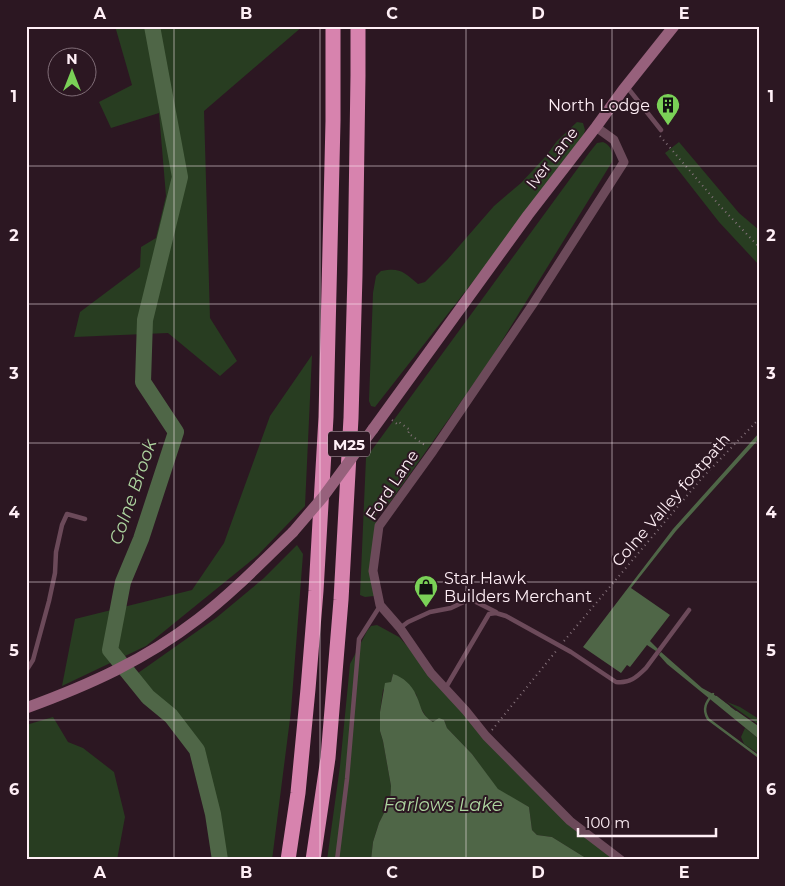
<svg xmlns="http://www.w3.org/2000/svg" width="785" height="886" viewBox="0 0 785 886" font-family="Montserrat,sans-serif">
  <rect width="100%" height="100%" fill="#2c1722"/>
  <path fill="#283d21" d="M115 26H303L204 111 210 318 237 361 220 376 168 333 74 337 80 312 140 267 141 247 156 238 166 196 159 113 111 128 99 102 132 85Z
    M577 122 583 123 585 130 583 137 504 242 375 407 371 406 369 401 373 293 376 276 381 271C400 267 404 272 418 284L425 282 447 260 494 206 521 183 546 156 557 141Z
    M603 142C612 146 613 153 612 162L489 362 388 505 378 510 375 518 379 526 374 596 365 597 360 595 366 458 589 153 597 143Z
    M679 142 739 213 759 230V265L719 222 665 153Z
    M312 355 305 506 258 555 146 646 62 686 75 619 192 590 224 543 270 416Z
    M297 545 303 554 291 711 272 860H223L217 833 208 761 188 726 151 694 138 673 216 618 264 578Z
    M377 625 399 637 568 821 619 860H589L552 837 537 835 532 830 529 807 498 790 472 754 447 728 444 720 433 722 427 718 420 707 416 694 393 674 391 682 383 690 380 712V731L383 741 391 786 390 801 379 823 373 842 371 860H327L340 766 350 664 367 631 371 626Z
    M727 702 740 707 759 719V725Z
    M53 717 68 742 83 748 114 772 125 817 117 860H26V725Z
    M745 728 759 739V754L744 744 741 737Z"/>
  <path fill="#4f6647" d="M759 433V439L676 531 631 588 670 615 650 641 658 649 656 651 647 645 630 667 627 665 621 673 583 647 673 529Z
    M661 652 702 688 713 694 759 728V739L667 664 659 655Z
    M393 674C403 677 412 685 416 695 422 707 420 714 433 722L439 718 444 720 447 728 472 754 498 789 529 807 532 830 537 835 552 837 589 860H371L373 842 379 823 390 801 391 786 383 741 380 731V712L385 683 391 682Z"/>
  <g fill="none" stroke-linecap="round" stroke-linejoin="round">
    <path stroke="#4f6647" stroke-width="2.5" d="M713 694C706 702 702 709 708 719L759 757
      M716 697 729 707
      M736 712 759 728"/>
    <path stroke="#4f6647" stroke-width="16" d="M152 26 180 177 145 320 143 382 176 432 141 539 123 582 110 650 148 697 171 716 197 750 213 814 220 860"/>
    <path stroke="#86737c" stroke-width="2" stroke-dasharray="1 4" stroke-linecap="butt" d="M660 136 720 206 759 247
      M392 420 397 424 399 422 410 430 408 433 426 446
      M564 641 702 478 759 419
      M492 730 557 650"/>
    <path stroke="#6c4a5a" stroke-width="4.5" d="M627 87 661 130
      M400 628 408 622 430 612 451 608 470 599 496 612
      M26 671 33 660 49 601 55 573 56 552 62 525 67 514 85 519
      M445 689 489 614 496 613 506 616 571 652 616 682C629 684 637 677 646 668L689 610
      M337 860 347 779 359 639 380 606"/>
    <path stroke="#6c4a5a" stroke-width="9" d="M596 127 614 140 624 162 533 304 433 451 379 526 373 571 380 605 400 628 431 673 466 711 486 736 570 821 621 860"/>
    <path stroke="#97617c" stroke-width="11" d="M373 429 528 215 596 127 623 90 674 26
      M26 708C89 685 145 660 198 619 232 593 262 562 293 532"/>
    <path stroke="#d783ae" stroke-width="15" d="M288 860 298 793 308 689 316 591 326 417 333 121V26
      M313 860 328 758 341 600 351 418 355 275 358 75V26"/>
    <path stroke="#97617c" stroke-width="11" d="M293 532 323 497 373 429"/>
  </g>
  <path fill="none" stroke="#ffeff6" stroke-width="1" stroke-opacity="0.55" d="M174 26V860M320 26V860M466 26V860M612 26V860M26 166H759M26 304H759M26 443H759M26 582H759M26 720H759"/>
  <defs>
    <g id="building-pin" transform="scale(1.25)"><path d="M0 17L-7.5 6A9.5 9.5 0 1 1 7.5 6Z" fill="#7ad157" stroke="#2c1722"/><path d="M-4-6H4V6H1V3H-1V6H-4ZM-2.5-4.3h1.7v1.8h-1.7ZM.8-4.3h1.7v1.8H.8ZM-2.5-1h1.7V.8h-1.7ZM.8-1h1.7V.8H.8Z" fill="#111"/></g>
    <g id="shop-pin" transform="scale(1.25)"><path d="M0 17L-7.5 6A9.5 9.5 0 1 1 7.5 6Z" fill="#7ad157" stroke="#2c1722"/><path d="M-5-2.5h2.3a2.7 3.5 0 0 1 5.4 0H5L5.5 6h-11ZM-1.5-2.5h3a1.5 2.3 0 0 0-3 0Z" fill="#111"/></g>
  </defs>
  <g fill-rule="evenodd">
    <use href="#building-pin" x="668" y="105"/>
    <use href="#shop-pin" x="426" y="587"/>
  </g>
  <g text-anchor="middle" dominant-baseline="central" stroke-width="4" stroke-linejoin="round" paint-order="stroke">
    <rect fill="#2c1722" stroke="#c0aeb6" stroke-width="1" x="328" y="431.5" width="42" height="25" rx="4"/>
    <g font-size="15" font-weight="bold" fill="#ffeff6">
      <text x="349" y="444">M25</text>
    </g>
    <g font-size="16" fill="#ffeff6" stroke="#2c1722" text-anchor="end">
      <text x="650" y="105">North Lodge</text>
      <text x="444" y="578" text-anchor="start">Star Hawk<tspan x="444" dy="18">Builders Merchant</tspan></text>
    </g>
    <g font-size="16" fill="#ffeff6" stroke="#2c1722">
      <text transform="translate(552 158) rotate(-52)">Iver Lane</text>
      <text transform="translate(392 485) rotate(-56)">Ford Lane</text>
      <text transform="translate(671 500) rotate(-49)">Colne Valley footpath</text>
    </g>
    <g font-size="18" font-style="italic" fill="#aed6a0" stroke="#2c1722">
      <text transform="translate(133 492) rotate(-71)">Colne Brook</text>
      <text x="443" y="805">Farlows Lake</text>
    </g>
  </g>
  <rect width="785" height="886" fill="none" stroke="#2c1722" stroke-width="55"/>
  <g transform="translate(72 72)"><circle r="24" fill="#2c1722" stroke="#806d77"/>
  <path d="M0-4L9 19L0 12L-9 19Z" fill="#7ad157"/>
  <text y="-8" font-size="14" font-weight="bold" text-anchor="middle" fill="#ffeff6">N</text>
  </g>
  <path d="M578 828v8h138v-8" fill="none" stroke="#ffeff6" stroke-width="2.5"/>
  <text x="585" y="828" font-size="15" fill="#ffeff6" stroke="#2c1722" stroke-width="4" paint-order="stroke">100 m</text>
  <rect x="28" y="28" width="730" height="830" fill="none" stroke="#ffeff6" stroke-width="2"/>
  <g font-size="16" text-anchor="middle" font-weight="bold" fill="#ffeff6">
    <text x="100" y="19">A</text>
    <text x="246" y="19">B</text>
    <text x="392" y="19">C</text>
    <text x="538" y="19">D</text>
    <text x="684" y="19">E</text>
    <text x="14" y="102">1</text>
    <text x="771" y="102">1</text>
    <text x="14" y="241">2</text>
    <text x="771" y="241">2</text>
    <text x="14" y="379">3</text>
    <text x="771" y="379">3</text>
    <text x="14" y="518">4</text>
    <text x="771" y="518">4</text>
    <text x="14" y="656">5</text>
    <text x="771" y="656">5</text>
    <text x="14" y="795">6</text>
    <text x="771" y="795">6</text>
    <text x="100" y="878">A</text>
    <text x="246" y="878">B</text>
    <text x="392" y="878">C</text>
    <text x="538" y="878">D</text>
    <text x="684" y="878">E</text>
  </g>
</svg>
